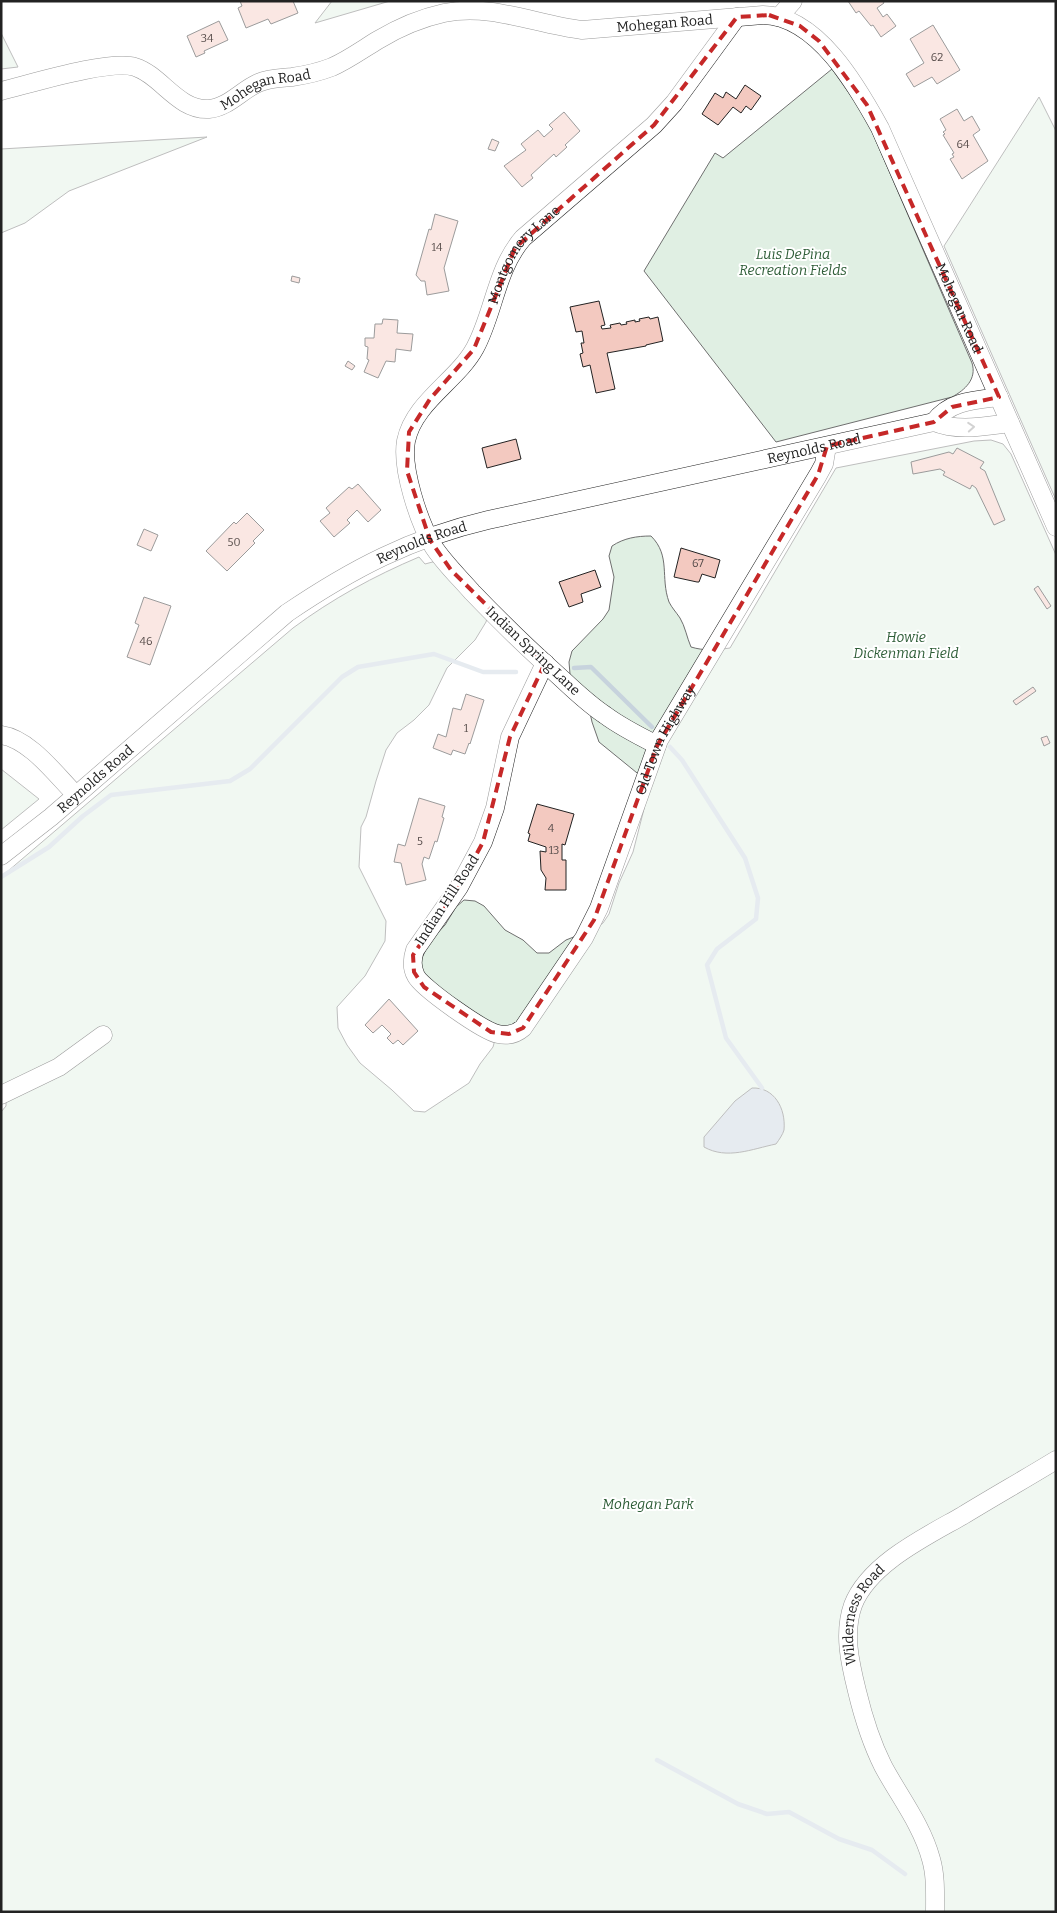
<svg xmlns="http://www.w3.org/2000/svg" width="1057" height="1913" viewBox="0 0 1057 1913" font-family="Bitter,serif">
  <rect width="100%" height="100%" fill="#fff"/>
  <path fill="#e0efe3" stroke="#6f6f6f" d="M332 1H390L315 23Z
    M1 33 18 67 1 69Z
    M832 69 856 103 870 127 972 363C977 379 965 390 952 397L776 442 644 271 715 153 723 158Z
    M1039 97 1056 131V500L944 246Z
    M207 137 69 191 25 223 1 233V149Z
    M991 440 1003 444 1011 454 1056 555V1912H1V1112L6 1106V1085L1 1087V877L293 628C332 599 374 576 419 557L425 564 444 559 491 602 486 622 475 640 447 668 429 705 414 720 397 733 386 750 376 781 366 817 361 827 359 867 386 921 385 941 365 976 337 1007 338 1028 347 1045 360 1063 392 1090 414 1111 425 1112 469 1083 480 1064 493 1047 496 1036 422 981 421 960 430 941 445 925 456 907 464 900 475 901 484 906 505 930 523 940 537 953H549L566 940 594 929 603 923 609 914 619 883 633 852 644 809 647 787 642 777 599 742 592 722 585 690 570 674 569 662 572 651 603 619 609 610 614 577 609 556 612 546C624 538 637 536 651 536 671 556 660 577 669 602 672 608 676 612 680 618 685 626 687 638 691 647 704 651 716 650 730 648L836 468 974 441Z
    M1 769 39 799 1 830Z"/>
  <path fill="#c7d3dd" stroke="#6f6f6f" d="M752 1088C774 1087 786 1108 784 1130 783 1134 779 1140 776 1144 752 1149 727 1160 704 1147V1137L735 1101Z"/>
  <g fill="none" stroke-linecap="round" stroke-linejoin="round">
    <path stroke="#c7d3dd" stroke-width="4.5" d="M574 668 591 667 652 727
      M670 747 682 760 745 858 758 898 756 919 717 949 707 965 726 1038 762 1088
      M1 877 49 847 83 816 111 795 230 781 250 769 342 677 358 667 434 654 483 672H516
      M657 1760 738 1804 767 1814 789 1812 839 1839 872 1850 905 1874"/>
  </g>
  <path fill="#f3c9c0" stroke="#222" d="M240 1H293L298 13 271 24 268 19 246 28 238 8 242 6Z
    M848 1H883L884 3 877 8 883 17 887 14 896 26 881 37 873 25 871 26 859 11 856 13Z
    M219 21 228 40 204 51 205 53 196 57 187 36Z
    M933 25 960 70 937 84 932 77 914 87 906 74 924 63 910 39Z
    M745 85 761 96 751 110 746 106 741 113 733 107 718 125 702 114 715 93 723 98 726 92 736 99Z
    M957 109 964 121 972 116 980 130 973 135 988 161 962 179 950 159 954 157 952 154 954 153 943 135 945 134 943 132 946 130 940 119Z
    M564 112 580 131 565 145 567 147 556 157 554 154 531 175 533 178 522 187 504 166 526 150 521 144 538 130 544 137 553 129 549 125Z
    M492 139 499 142 495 151 488 149Z
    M435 214 458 221 444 268 449 291 427 295 425 281H421L416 275 429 229 431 230Z
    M292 276 300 278 299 283 291 281Z
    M599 301 605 325 601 326 602 329 611 328 610 325 620 323 621 325 627 324 626 322 635 320V322L640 321 639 319 649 317 650 319 658 317 663 341 646 345V346L607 353 615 389 596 393 590 365 583 367 580 354 583 353 581 343H584L582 331 576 332 570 307Z
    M383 319 398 320 397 333 413 334 411 351 396 349 395 362 386 361 378 378 364 372 369 360 367 359 368 347 365 346V338H374L375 324H382Z
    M348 361 355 366 352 370 345 366Z
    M516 439 521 459 487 468 482 448Z
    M957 448 984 462 980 468 985 471 1005 520 994 525 976 488 972 485 970 489 943 475 945 472 940 469 913 474 911 462 949 452 953 454Z
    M358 484 381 510 368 522 357 510 347 520 350 523 334 537 320 521 330 513 326 508 349 487 352 489Z
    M247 513 264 530 253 541 255 543 227 571 206 551 234 522 236 524Z
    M144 529 158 535 151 551 137 545Z
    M681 548 720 560 715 578 702 574 699 582H697L674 577Z
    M595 570 601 587 581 594 583 602 569 607 559 582Z
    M1038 586 1051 606 1047 609 1034 589Z
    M144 597 171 606 150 665 127 657 139 625 135 623Z
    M1033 687 1036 691 1016 705 1013 701Z
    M466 694 484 700 470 744 469 743 465 754 453 750 451 755 433 748 438 734 446 737 453 708 461 710Z
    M1047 736 1050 743 1044 746 1041 738Z
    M419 798 445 806 442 817 444 818 437 842 435 841 429 859 424 857 422 864 426 880 406 885 401 863 394 862 398 844 405 846Z
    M537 804 574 814 565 845 562 844V860H566V890H545L546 878 541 870 540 851 546 852V847L528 841 530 834 528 833Z
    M389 999 418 1031 403 1045 398 1040 393 1044 387 1038 391 1034 382 1025 373 1033 365 1025Z"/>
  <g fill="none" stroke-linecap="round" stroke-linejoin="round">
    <g stroke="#222" stroke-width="19">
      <g id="minor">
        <path d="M779 17 793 1"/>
        <path id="s1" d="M1 91C30 84 110 59 135 67 161 75 178 111 209 109 227 108 242 90 258 83 269 78 281 78 292 77 306 75 319 72 332 67 348 60 363 49 378 40 398 28 421 18 444 13 491 3 537 25 582 30L763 15C817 16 857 86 880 128L1056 527"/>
        <path d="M934 422C949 401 975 400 999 397"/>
        <path id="s2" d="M545 663 510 737 495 808 483 842 459 887 415 950C412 959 411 967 416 976 422 988 483 1031 498 1034 507 1036 516 1034 523 1028L584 938 599 908 659 740 818 475 824 464 827 446"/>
        <path d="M1 735C30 739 56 775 76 795"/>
        <path id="s3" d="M657 745C639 736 621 727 605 715 585 702 568 684 550 668 523 644 497 618 472 592 459 577 444 563 433 546 419 522 401 469 406 441 414 402 457 381 475 348 494 313 496 269 523 238L654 125 674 103 737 17"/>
        <path id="s4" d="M1 856 51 817 287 613C352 569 411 538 488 520L934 422C958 432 985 426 1010 423"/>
        <path d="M1 1095 59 1067 103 1035"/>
        <path id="s5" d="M935 1912C935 1894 936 1876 931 1859 922 1825 899 1796 883 1766 871 1742 863 1716 857 1691 850 1663 843 1633 853 1605 869 1564 925 1537 962 1516 993 1497 1025 1479 1056 1460"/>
      </g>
    </g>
    <use href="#minor" stroke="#fff" stroke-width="18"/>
  </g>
  <defs><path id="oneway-chevron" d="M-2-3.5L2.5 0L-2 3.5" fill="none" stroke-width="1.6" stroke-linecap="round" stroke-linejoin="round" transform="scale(1.25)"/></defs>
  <use stroke="#9c9c9c" href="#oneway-chevron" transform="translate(971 427) rotate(-4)"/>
  <path d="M0 0H1057V1913H0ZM769 15 800 26 819 41 867 105 999 397 952 407 934 422 827 446 818 475 657 746 594 920 523 1028 509 1034 491 1032 424 987 414 972 413 955 459 887 483 842 510 737 545 663 451 570 430 540 407 471 409 432 430 399 474 349 515 248 654 125 737 17Z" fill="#fff" fill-opacity=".55" fill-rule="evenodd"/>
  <path fill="none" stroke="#c62828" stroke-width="4" stroke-dasharray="10 6" stroke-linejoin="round" d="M769 15 800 26 819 41 867 105 999 397 952 407 934 422 827 446 818 475 657 746 594 920 523 1028 509 1034 491 1032 424 987 414 972 413 955 459 887 483 842 510 737 545 663 451 570 430 540 407 471 409 432 430 399 474 349 515 248 654 125 737 17Z"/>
  <g text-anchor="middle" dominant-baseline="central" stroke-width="4" stroke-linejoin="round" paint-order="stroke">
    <g font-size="11" fill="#564c4a">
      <text x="207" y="38">34</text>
      <text x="937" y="57">62</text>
      <text x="963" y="144">64</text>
      <text x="437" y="247">14</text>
      <text x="234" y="542">50</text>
      <text x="698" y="563">67</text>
      <text x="146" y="641">46</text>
      <text x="466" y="728">1</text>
      <text x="551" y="828">4</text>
      <text x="420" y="841">5</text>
      <text x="554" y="850">13</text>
    </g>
    <g font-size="14" fill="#222" stroke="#fff">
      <text stroke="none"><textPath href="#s1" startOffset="704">Mohegan Road</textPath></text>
      <text stroke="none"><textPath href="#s1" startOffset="285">Mohegan Road</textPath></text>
      <text stroke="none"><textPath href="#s3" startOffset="636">Montgomery Lane</textPath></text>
      <text stroke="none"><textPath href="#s1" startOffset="1169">Mohegan Road</textPath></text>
      <text stroke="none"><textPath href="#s4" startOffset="932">Reynolds Road</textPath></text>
      <text stroke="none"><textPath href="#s4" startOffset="528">Reynolds Road</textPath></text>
      <text transform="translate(533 651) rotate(43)">Indian Spring Lane</text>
      <text stroke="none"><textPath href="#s2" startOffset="796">Old Town Highway</textPath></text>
      <text stroke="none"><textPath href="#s4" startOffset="122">Reynolds Road</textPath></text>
      <text transform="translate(447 900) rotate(-57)">Indian Hill Road</text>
      <text stroke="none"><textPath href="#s5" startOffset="319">Wilderness Road</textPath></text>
    </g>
    <g font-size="14" font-style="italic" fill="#2f5e38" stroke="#fff">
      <text x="793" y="254">Luis DePina<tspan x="793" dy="16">Recreation Fields</tspan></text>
      <text x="906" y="637">Howie<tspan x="906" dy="16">Dickenman Field</tspan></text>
      <text x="648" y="1504">Mohegan Park</text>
    </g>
  </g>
  <rect width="1057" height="1913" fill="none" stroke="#222222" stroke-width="5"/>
</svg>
